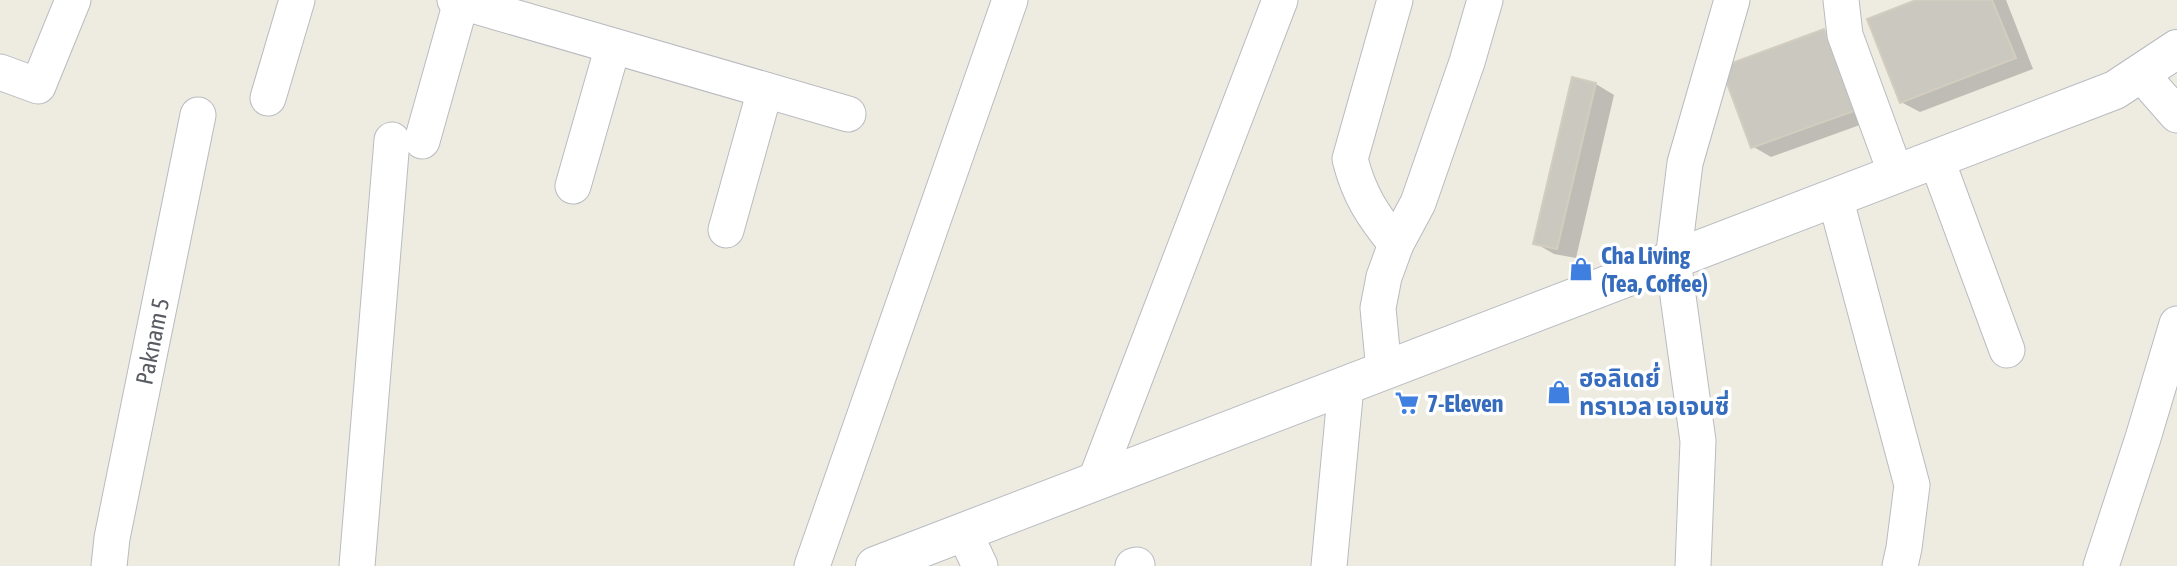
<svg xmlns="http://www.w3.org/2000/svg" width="2177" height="566" viewBox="0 0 2177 566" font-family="'Asap Condensed','Noto Sans Thai',sans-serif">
  <rect width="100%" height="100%" fill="#eeece1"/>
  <path fill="#0003" d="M1921 0H2006L2033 69 1920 112 1901 102Z
    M1824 31 1842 42 1871 121 1771 157 1752 146Z
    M1596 84 1614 95 1576 258 1554 254 1535 243Z"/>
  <path fill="#cbc8c0" stroke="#d3cdbf" stroke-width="2" d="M1916 0H1992L2016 58 1900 103 1867 19Z
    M1824 29 1854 111 1751 148 1721 67Z
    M1572 77 1596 83 1557 249 1533 244Z"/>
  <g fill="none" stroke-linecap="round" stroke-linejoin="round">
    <g stroke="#b9bbc1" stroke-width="37">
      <g id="minor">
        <path d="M455 0 848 114"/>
        <path d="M1395 0 1350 159C1359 195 1373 216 1396 244"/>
        <path d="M1841 0 1845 35 1896 174"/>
        <path d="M0 72 38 86 73 0"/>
        <path d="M2140 73 2177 115"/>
        <path d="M268 98 297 0"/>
        <path d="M422 141 461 2"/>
        <path d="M1936 158 2007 350"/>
        <path d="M573 186 613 46"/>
        <path d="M1835 197 1912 485 1904 548 1900 566"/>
        <path d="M726 230 765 90"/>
        <path d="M1384 371 1378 308 1384 277 1396 244 1418 203 1467 62 1485 0"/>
        <path d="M1095 482 1280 0"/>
        <path d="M964 532 980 566"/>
        <path id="s1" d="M109 566 112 538 198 115"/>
        <path d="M357 566 392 140"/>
        <path d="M812 566 1010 0"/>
        <path d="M1133 566 1137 565"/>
        <path d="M1329 566 1346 386"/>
        <path d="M1693 566 1698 441 1673 260 1685 163 1732 0"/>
        <path d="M2101 566 2143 438 2177 324"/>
      </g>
    </g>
    <g stroke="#b7bac1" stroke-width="40">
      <path id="secondary" d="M875 566 2115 90 2177 49"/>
    </g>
    <use href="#minor" stroke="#fff" stroke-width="35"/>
    <use href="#secondary" stroke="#fff" stroke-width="38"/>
  </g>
  <defs>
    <g id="shop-bare" transform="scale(1.89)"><path d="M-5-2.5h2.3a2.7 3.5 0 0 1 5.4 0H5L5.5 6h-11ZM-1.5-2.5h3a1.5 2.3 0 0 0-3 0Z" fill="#3f7fe0" stroke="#fff" stroke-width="2.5" paint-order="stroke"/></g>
    <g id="supermarket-bare" transform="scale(1.89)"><path d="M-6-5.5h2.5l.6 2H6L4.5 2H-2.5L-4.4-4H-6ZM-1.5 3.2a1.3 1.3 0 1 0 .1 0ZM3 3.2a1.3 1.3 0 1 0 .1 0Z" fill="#3f7fe0" stroke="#fff" stroke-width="2.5" paint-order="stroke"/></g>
  </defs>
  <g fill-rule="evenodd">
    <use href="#shop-bare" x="1581" y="269"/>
    <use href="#shop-bare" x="1559" y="392"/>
    <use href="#supermarket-bare" x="1407" y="403"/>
  </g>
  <g text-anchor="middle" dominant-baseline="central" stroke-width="7" stroke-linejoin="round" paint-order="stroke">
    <g font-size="24" font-weight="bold" fill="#366cbe" stroke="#fff" text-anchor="start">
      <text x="1601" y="255">Cha Living<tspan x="1601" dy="28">(Tea, Coffee)</tspan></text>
      <text x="1579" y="378">ฮอลิเดย์่<tspan x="1579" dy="28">ทราเวล เอเจนซี่</tspan></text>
      <text x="1427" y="403">7-Eleven</text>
    </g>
    <g font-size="24" fill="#595d63" stroke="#fff">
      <text stroke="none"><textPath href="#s1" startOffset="229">Paknam 5</textPath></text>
    </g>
  </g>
</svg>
